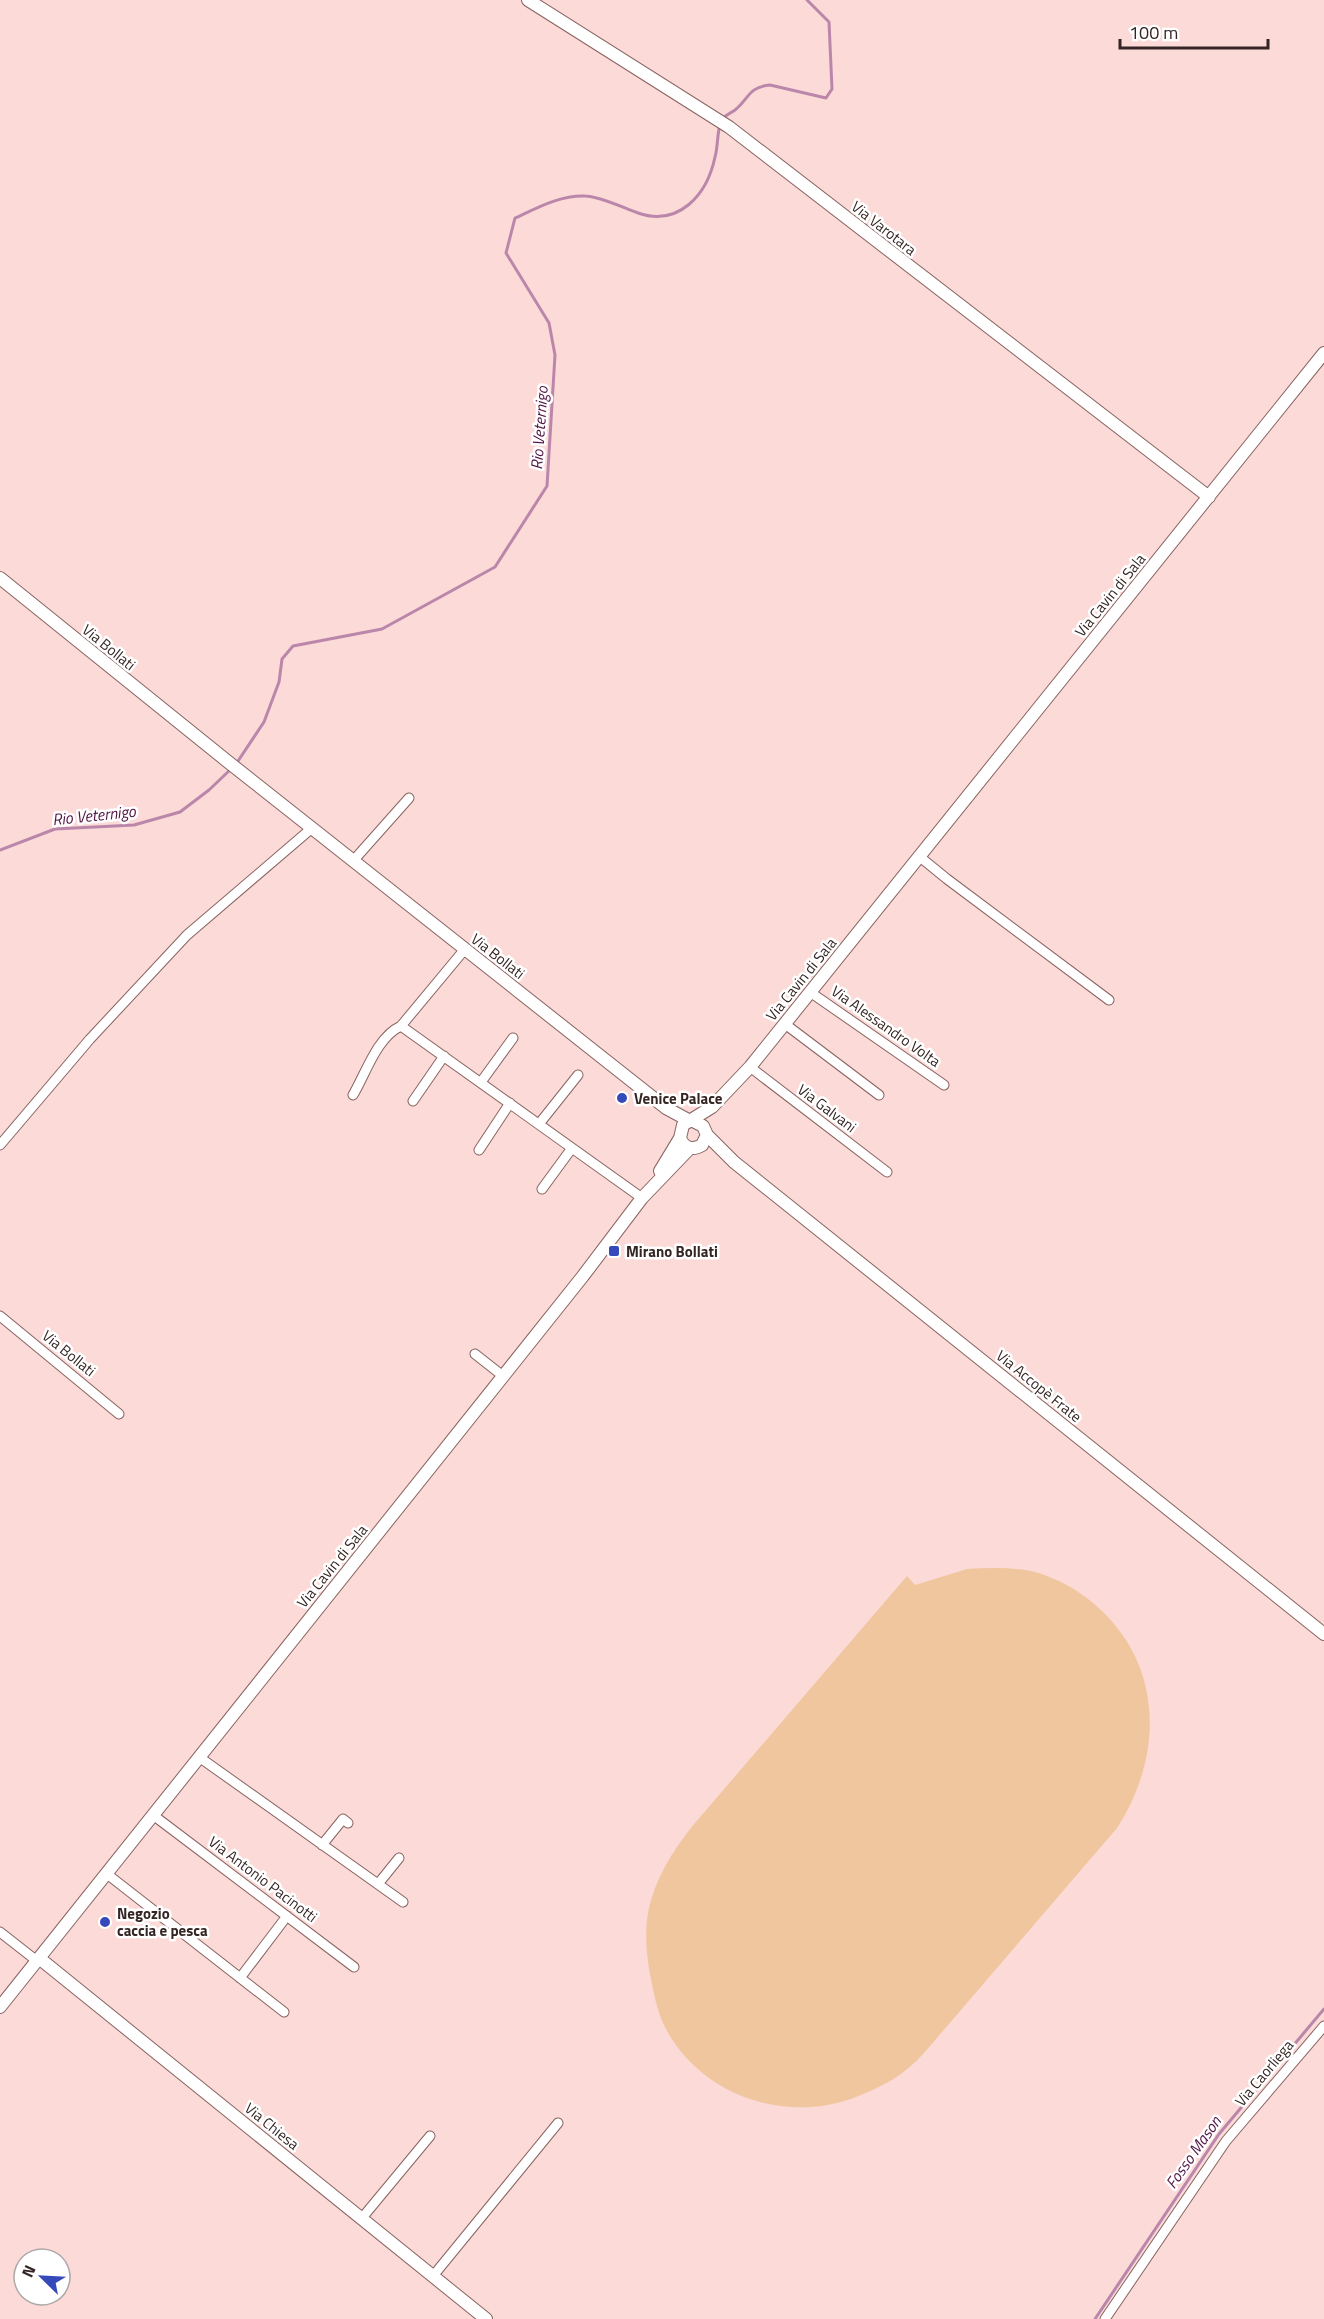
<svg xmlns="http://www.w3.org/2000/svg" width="1324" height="2319" viewBox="0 0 1324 2319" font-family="'Titillium Web',sans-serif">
  <rect width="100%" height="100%" fill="#fbdad7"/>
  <path fill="#efc69e" d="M967 1569C988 1568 1010 1567 1031 1571 1052 1576 1071 1586 1088 1599 1163 1657 1166 1752 1117 1828L924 2053C906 2074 882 2087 856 2097 787 2124 704 2097 667 2031 657 2013 654 1994 650 1974 647 1957 645 1938 647 1920 652 1883 672 1851 695 1823L907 1576 915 1585Z"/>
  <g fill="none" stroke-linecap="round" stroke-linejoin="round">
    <path stroke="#ba87ab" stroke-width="3" d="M723 119C727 113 730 114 735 110 749 99 748 87 770 85L826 98 832 89 829 22 807 0
      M236 764 264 722 279 682 282 659 293 646 382 629 495 567 547 486 555 355 549 323 506 253 515 218C537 208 560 195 585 196 599 196 624 208 638 213 679 227 707 195 715 157 718 146 717 135 720 125
      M0 850 55 829 134 825 180 812 209 790 231 769
      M1095 2319 1219 2134 1324 2009"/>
    <g stroke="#886361" stroke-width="11">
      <path id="street" d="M920 857 947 879 1109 1000
        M353 861 409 798
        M465 949 401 1026 642 1198
        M810 992 944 1085
        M785 1024 879 1095
        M750 1067 887 1172
        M481 1082 513 1038
        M353 1095C366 1073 377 1037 401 1026
        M413 1101 444 1056
        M539 1124 578 1075
        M0 1145 90 1039 187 935 312 828
        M479 1150 510 1103
        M542 1189 572 1148
        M0 1316 119 1414
        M475 1354 503 1376
        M199 1757 403 1902
        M153 1815 354 1967
        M322 1845 343 1819 348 1823
        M107 1874 284 2012
        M378 1884 399 1858
        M0 1932 37 1961
        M240 1978 287 1916
        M362 2218 430 2136
        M433 2276 558 2123
        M1105 2319 1226 2141 1324 2026"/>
    </g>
    <g stroke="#886361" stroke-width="14">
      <path id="secondary" d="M528 0 729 127 1209 497
        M0 578 227 761 666 1108 690 1121
        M693 1121 703 1126 707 1135 702 1145C692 1151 684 1148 680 1138L683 1125 712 1107 750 1067 1324 353
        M707 1135 734 1162 1324 1634
        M660 1171 680 1138
        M39 1958 486 2319
        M0 2007 583 1276 642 1198 690 1148"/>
    </g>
    <use href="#street" stroke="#fff" stroke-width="9"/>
    <use href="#secondary" stroke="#fff" stroke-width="12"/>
  </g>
  <g fill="#3649bb" stroke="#fff" stroke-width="2">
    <circle cx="622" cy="1098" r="6"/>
    <rect x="608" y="1245" width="12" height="12" rx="3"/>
    <circle cx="105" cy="1922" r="6"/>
  </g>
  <g text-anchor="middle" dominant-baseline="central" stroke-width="5" stroke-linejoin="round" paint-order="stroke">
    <g font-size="15" fill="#342524" stroke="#fff">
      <text transform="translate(884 228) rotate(38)">Via Varotara</text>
      <text transform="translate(1110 595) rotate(-51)">Via Cavin di Sala</text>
      <text transform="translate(109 647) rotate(39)">Via Bollati</text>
      <text transform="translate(498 956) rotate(38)">Via Bollati</text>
      <text transform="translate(801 979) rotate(-51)">Via Cavin di Sala</text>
      <text transform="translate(886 1026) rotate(35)">Via Alessandro Volta</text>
      <text transform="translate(827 1108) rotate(37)">Via Galvani</text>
      <text transform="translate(69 1353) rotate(39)">Via Bollati</text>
      <text transform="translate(1039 1386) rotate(39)">Via Accopè Frate</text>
      <text transform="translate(332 1566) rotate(-51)">Via Cavin di Sala</text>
      <text transform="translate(263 1879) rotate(37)">Via Antonio Pacinotti</text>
      <text transform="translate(1264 2073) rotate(-50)">Via Caorliega</text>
      <text transform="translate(272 2126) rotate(39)">Via Chiesa</text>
    </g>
    <g font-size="15" font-weight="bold" fill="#342524" stroke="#fff" text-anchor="start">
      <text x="634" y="1098">Venice Palace</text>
      <text x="626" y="1251">Mirano Bollati</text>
      <text x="117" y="1913">Negozio<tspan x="117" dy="17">caccia e pesca</tspan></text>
    </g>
    <g font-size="16" font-style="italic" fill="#511344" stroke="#fff">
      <text transform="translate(539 428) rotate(-86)">Rio Veternigo</text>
      <text transform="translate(94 815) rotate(-6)">Rio Veternigo</text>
      <text transform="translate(1193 2152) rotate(-55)">Fosso Mason</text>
    </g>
  </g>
  <g transform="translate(42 2277) rotate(294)"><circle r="28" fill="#ffffff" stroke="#aea8a7" stroke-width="1.5"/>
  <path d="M0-4.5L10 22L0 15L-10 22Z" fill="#3649bb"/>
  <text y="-9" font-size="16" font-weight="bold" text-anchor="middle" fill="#342524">N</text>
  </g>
  <path d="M1120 39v9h148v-9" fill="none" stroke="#342524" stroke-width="3"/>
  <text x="1129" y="39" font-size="18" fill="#342524" stroke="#ffffff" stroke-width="4.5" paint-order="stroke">100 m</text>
</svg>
